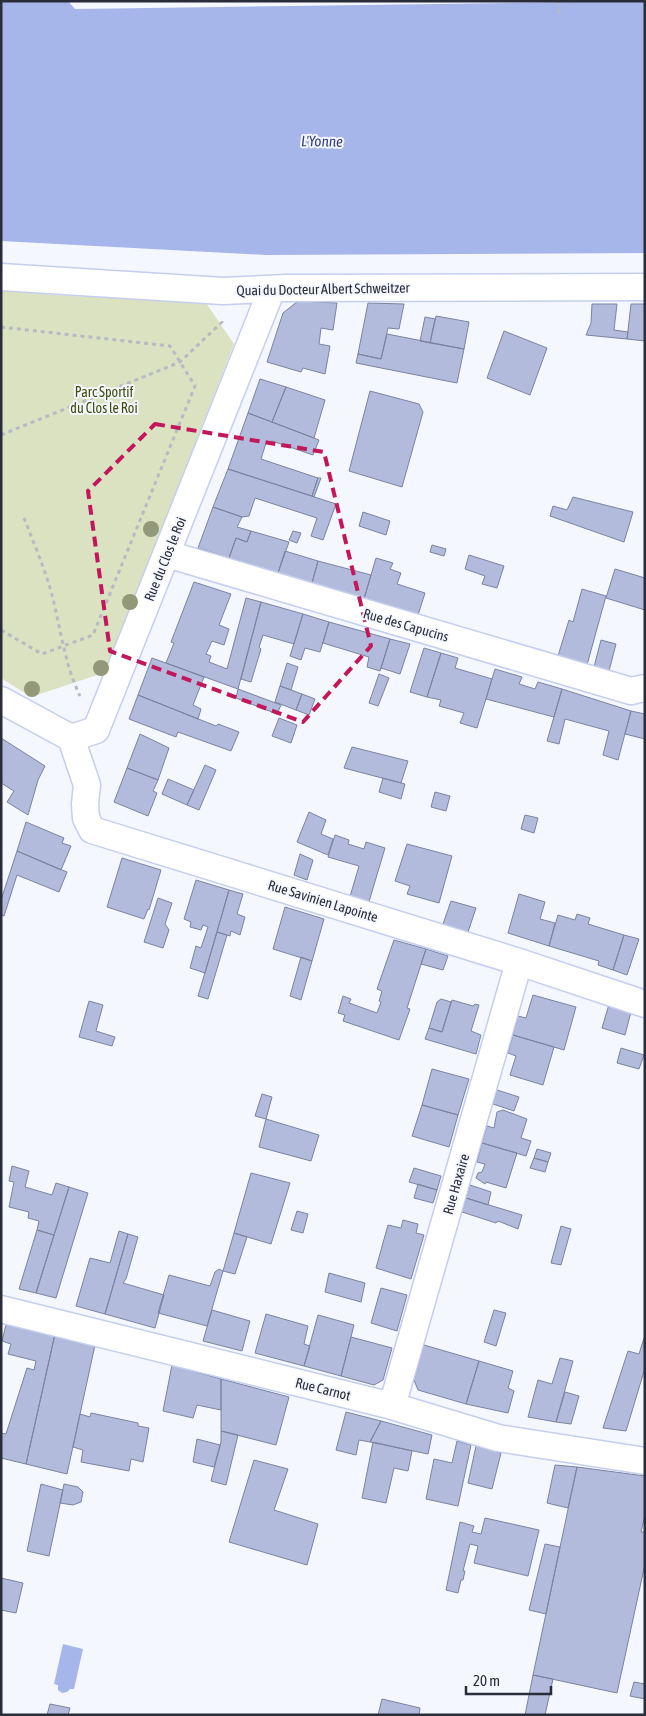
<svg xmlns="http://www.w3.org/2000/svg" width="646" height="1716" viewBox="0 0 646 1716" font-family="'Asap Condensed',sans-serif">
  <rect width="100%" height="100%" fill="#f5f7fe"/>
  <path fill="#dae2c1" d="M1 290 54 295 206 303 234 344 106 672 31 697 1 678Z"/>
  <path fill="#a7b6ea" d="M1 1H68L75 9 645 1V253L266 255 1 241Z
    M63 1644 83 1649 74 1689H70L67 1692 62 1693 58 1690V1685L54 1684Z"/>
  <path fill="#b2bbdb" stroke="#7a83a0" d="M298 301 337 303 333 330 321 328 319 344 330 346 325 374 303 368 301 372 267 362 283 313Z
    M368 303 404 304 399 329 388 328 381 359 358 354Z
    M592 304H617L614 330 628 332 627 339 586 335 591 323Z
    M631 304H645V341L627 339Z
    M436 316 469 322 464 349 430 343Z
    M425 317 435 319 430 343 420 341Z
    M504 331 547 348 530 395 487 378Z
    M387 334 464 349 457 383 356 363 358 354 381 359Z
    M260 379 286 387 272 422 248 413Z
    M286 387 325 400 314 438 272 422Z
    M370 391 419 404 423 412 402 487 349 471Z
    M248 413 319 440 313 455 272 441 266 443 261 459 318 478 312 496 228 469Z
    M228 469 336 504 323 540 311 536 317 518 255 498 249 516 242 517 213 507Z
    M318 478H321L314 497 312 496Z
    M573 497 633 512 624 542 550 516 553 506 567 510Z
    M213 507 242 517 237 527 251 531 247 542 236 538 229 558 198 548Z
    M363 512 390 521 386 535 359 526Z
    M251 531 289 542 278 573 229 558 236 538 247 542Z
    M293 531 301 533 297 543 289 540Z
    M432 545 446 549 444 556 430 552Z
    M285 551 318 561 312 583 278 573Z
    M469 555 504 566 497 588 482 584 485 576 465 569Z
    M376 558 393 563 390 569 401 573 397 584 425 593 418 615 364 599Z
    M318 561 371 575 364 599 312 583Z
    M615 569 645 578V610L606 598Z
    M194 582 231 594 219 625 229 629 224 645 212 641 206 654 211 656 209 662 227 669 246 598 261 602 238 689 166 663 174 643 171 642Z
    M582 589 606 596 587 665 558 656 569 620 573 622Z
    M261 602 303 614 294 644 263 635 259 647 261 649 251 682 241 679Z
    M303 614 329 622 320 652 305 648 301 660 290 656Z
    M329 622 390 639 380 671 367 667 369 657 323 643Z
    M390 639 410 644 400 674 381 668Z
    M601 640 616 644 609 671 594 667Z
    M424 648 441 653 427 697 410 692Z
    M441 653 458 658 455 668 492 679 477 728 460 723 464 713 439 706 441 700 427 697Z
    M152 658 204 677 193 705 201 709 198 719 138 695Z
    M287 663 298 667 291 690 280 686Z
    M495 669 522 677 519 684 535 689 538 682 562 689 554 717 486 699Z
    M379 674 389 678 378 706 369 703Z
    M280 686 302 694 296 710 275 702Z
    M238 689 281 705 277 714 236 698Z
    M562 689 631 711 618 760 603 755 609 731 565 719 559 744 547 741Z
    M302 694 315 699 309 715 296 710Z
    M138 695 216 726 218 724 239 732 231 751 178 732 176 737 129 719Z
    M631 711 645 714V739L625 734Z
    M279 718 297 725 291 743 272 736Z
    M140 734 169 748 158 780 127 768Z
    M1 738 45 766 38 780 28 815 7 802 14 791 1 783Z
    M352 747 408 761 401 783 344 768Z
    M205 765 216 770 199 810 187 805Z
    M127 768 158 780 153 791 157 793 148 816 114 802Z
    M383 778 405 784 401 799 379 792Z
    M168 779 194 790 187 805 162 794Z
    M435 792 450 796 446 811 431 807Z
    M309 812 326 820 321 834 333 839 328 855 297 842Z
    M525 815 538 818 534 833 521 829Z
    M26 822 64 838 62 843 71 846 61 870 17 851Z
    M335 835 349 840 348 844 364 849 366 842 385 848 368 905 349 900 359 866 328 857Z
    M407 844 452 856 439 903 407 894 410 886 395 881Z
    M17 851 67 872 59 892 17 875 4 916 1 915V900Z
    M300 854 313 860 307 880 294 875Z
    M122 858 161 870 149 910 148 909 144 919 107 907Z
    M196 880 229 890 205 973 190 968 196 946 201 948 208 927 203 925 201 930 190 927 191 922 184 919Z
    M229 890 243 894 237 914 245 917 240 935 231 931 230 936 217 932Z
    M519 894 545 902 540 919 555 923 549 946 508 933Z
    M158 898 172 903 165 924 169 930 163 948 144 942Z
    M451 901 476 908 467 935 442 927Z
    M285 907 324 919 312 961 273 949Z
    M577 914 590 918 588 924 624 935 613 970 598 965 599 961 549 946 558 915 575 920Z
    M217 932 227 935 208 999 198 996Z
    M624 935 639 939 627 975 613 970Z
    M394 940 426 949 407 1008 410 1009 399 1040 343 1021 345 1015 338 1013 343 996 351 999 349 1003 377 1013 381 1002 379 1001 382 991 377 989Z
    M426 949 448 956 443 970 421 964Z
    M301 957 312 961 301 1000 290 996Z
    M533 995 576 1007 564 1050 513 1035 518 1016 526 1018Z
    M441 999 451 1002 442 1032 429 1028 437 1002Z
    M452 1000 473 1006 475 1004 479 1005 471 1031 481 1035 476 1054 425 1039 429 1028 442 1032Z
    M89 1001 103 1005 96 1031 115 1037 112 1046 79 1037Z
    M610 1001 632 1008 625 1035 602 1028Z
    M513 1035 554 1047 543 1085 510 1075 516 1056 508 1053Z
    M621 1048 644 1055 639 1069 617 1063Z
    M432 1069 469 1079 458 1115 422 1105Z
    M497 1090 519 1097 514 1111 493 1104Z
    M262 1094 272 1097 266 1119 255 1116Z
    M422 1105 458 1115 449 1147 412 1136Z
    M503 1110 527 1119 521 1138 531 1141 526 1156 482 1143 487 1126 494 1128 497 1112Z
    M266 1119 319 1135 311 1161 259 1147Z
    M482 1143 517 1153 506 1188 486 1182 485 1184 476 1178 478 1173 482 1172 485 1164 477 1162Z
    M537 1149 551 1153 548 1162 534 1158Z
    M534 1158 548 1162 545 1172 530 1168Z
    M12 1166 29 1171 25 1187 52 1195 56 1183 69 1187 54 1235 37 1230 39 1221 28 1218 29 1212 9 1207 14 1182 9 1181Z
    M414 1168 441 1176 437 1190 409 1182Z
    M251 1173 290 1183 271 1244 234 1233Z
    M418 1184 437 1190 433 1203 414 1198Z
    M470 1185 491 1192 488 1205 466 1198Z
    M69 1187 88 1193 56 1298 36 1293Z
    M466 1198 522 1215 518 1229 498 1221 496 1223 462 1212Z
    M297 1211 308 1214 303 1233 291 1230Z
    M403 1220 418 1224 416 1233 424 1235 411 1279 376 1268 388 1225 401 1228Z
    M561 1226 571 1229 561 1265 551 1263Z
    M37 1230 54 1235 36 1293 19 1289Z
    M119 1231 128 1234 105 1314 76 1306 90 1258 110 1263Z
    M234 1233 247 1237 235 1274 223 1271Z
    M128 1234 138 1237 126 1279 123 1283 164 1295 155 1328 105 1314Z
    M219 1269 223 1271 207 1326 158 1313 169 1275 210 1286 215 1272Z
    M329 1273 365 1283 361 1302 325 1292Z
    M381 1288 407 1295 397 1331 371 1323Z
    M212 1310 250 1321 242 1351 203 1341Z
    M494 1310 506 1313 496 1346 484 1342Z
    M266 1314 308 1326 304 1344 310 1346 304 1366 255 1353Z
    M318 1315 354 1325 341 1376 304 1366Z
    M7 1321 55 1334 26 1464 1 1458V1433L6 1434 27 1368 34 1370 36 1361 8 1354 11 1344 2 1341Z
    M55 1334 95 1345 67 1474 26 1464Z
    M351 1337 392 1348 383 1380 374 1385 341 1376Z
    M644 1338 645 1368 626 1431 603 1428 628 1351 639 1354Z
    M424 1345 479 1361 466 1404 418 1390 414 1380Z
    M560 1358 573 1361 556 1422 528 1417 538 1380 552 1384Z
    M479 1361 513 1371 508 1388 514 1391 508 1413 466 1404Z
    M172 1365 221 1379V1410L197 1405 193 1418 163 1411Z
    M221 1379 289 1397 276 1445 221 1431Z
    M565 1392 579 1396 571 1424 556 1422Z
    M346 1412 381 1421 370 1442 359 1440 356 1455 336 1450Z
    M91 1413 138 1423V1426L149 1428 143 1462 131 1459 129 1471 81 1462 83 1450 73 1447 80 1414 90 1417Z
    M381 1421 432 1435 428 1454 370 1442Z
    M221 1431 238 1435 226 1485 211 1481 221 1442Z
    M197 1439 220 1445 214 1467 193 1462Z
    M457 1441 471 1445 458 1506 426 1499 434 1459 452 1463Z
    M373 1442 412 1451 408 1471 394 1468 386 1503 362 1498Z
    M476 1446 501 1453 492 1489 468 1483Z
    M254 1460 288 1469 274 1510 318 1524 307 1565 229 1542Z
    M555 1465 577 1467 568 1508 547 1503Z
    M577 1467 645 1476V1515L641 1532H645V1564L617 1693 533 1675Z
    M41 1484 63 1490 49 1556 27 1551Z
    M64 1484 78 1487 83 1492 81 1502 73 1505 60 1503Z
    M485 1518 539 1530 528 1576 474 1563 478 1546 470 1544 463 1571H465L463 1580H461L458 1593 446 1590 460 1522 474 1526 472 1532 481 1534Z
    M545 1544 560 1547 546 1614 529 1610Z
    M1 1578 23 1583 16 1613 1 1610Z
    M533 1675 553 1679 545 1715H525Z
    M634 1682 645 1684V1699L630 1696Z
    M382 1699 420 1708 419 1715H378Z
    M50 1704 70 1708 68 1715H47Z"/>
  <g fill="none" stroke-linecap="round" stroke-linejoin="round">
    <g stroke="#c4ceee" stroke-width="29">
      <path id="minor" d="M1 277 223 291 286 288 645 287
        M167 554 631 691 645 688
        M1 700 71 738 96 730 272 289
        M71 738 87 785 85 804 86 818 92 830 519 962 645 1004
        M1 1309 392 1406 498 1438 645 1461
        M392 1406 519 962"/>
    </g>
    <path stroke="#b7bac3" stroke-width="3" stroke-dasharray="4 4" stroke-linecap="butt" d="M559 1V16
      M1 327 170 346 195 386 93 635 42 654 1 630
      M1 435 180 362 222 322 220 318
      M24 518C34 544 46 571 53 599 61 631 65 665 80 696"/>
    <use href="#minor" stroke="#fff" stroke-width="26"/>
  </g>
  <g fill="#929878">
    <circle cx="151" cy="529" r="8"/>
    <circle cx="130" cy="602" r="8"/>
    <circle cx="101" cy="668" r="8"/>
    <circle cx="32" cy="689" r="8"/>
  </g>
  <path fill="none" stroke="#c2185b" stroke-width="4" stroke-dasharray="10 6" stroke-linejoin="round" d="M155 424 324 452 371 646 303 722 110 651 88 491Z"/>
  <g text-anchor="middle" dominant-baseline="central" stroke-width="4" stroke-linejoin="round" paint-order="stroke">
    <g font-size="14" fill="#292c39" stroke="#f5f7fe">
      <text transform="translate(323 289) rotate(-1)">Quai du Docteur Albert Schweitzer</text>
      <text transform="translate(165 559) rotate(-68)">Rue du Clos le Roi</text>
      <text transform="translate(406 625) rotate(16)">Rue des Capucins</text>
      <text transform="translate(323 901) rotate(17)">Rue Savinien Lapointe</text>
      <text transform="translate(456 1184) rotate(-74)">Rue Haxaire</text>
      <text transform="translate(323 1389) rotate(14)">Rue Carnot</text>
    </g>
    <g font-size="14" fill="#414b0b" stroke="#f5f7fe">
      <text x="104" y="392">Parc Sportif<tspan x="104" dy="16">du Clos le Roi</tspan></text>
    </g>
    <g font-size="15" font-style="italic" fill="#323f7d" stroke="#f5f7fe">
      <text transform="translate(322 141) rotate(1)">L'Yonne</text>
    </g>
  </g>
  <rect width="646" height="1716" fill="none" stroke="#292c39" stroke-width="5"/>
  <path d="M466 1686v8h85v-8" fill="none" stroke="#292c39" stroke-width="2.5"/>
  <text x="473" y="1686" font-size="15" fill="#292c39" stroke="#f5f7fe" stroke-width="4" paint-order="stroke">20 m</text>
</svg>
